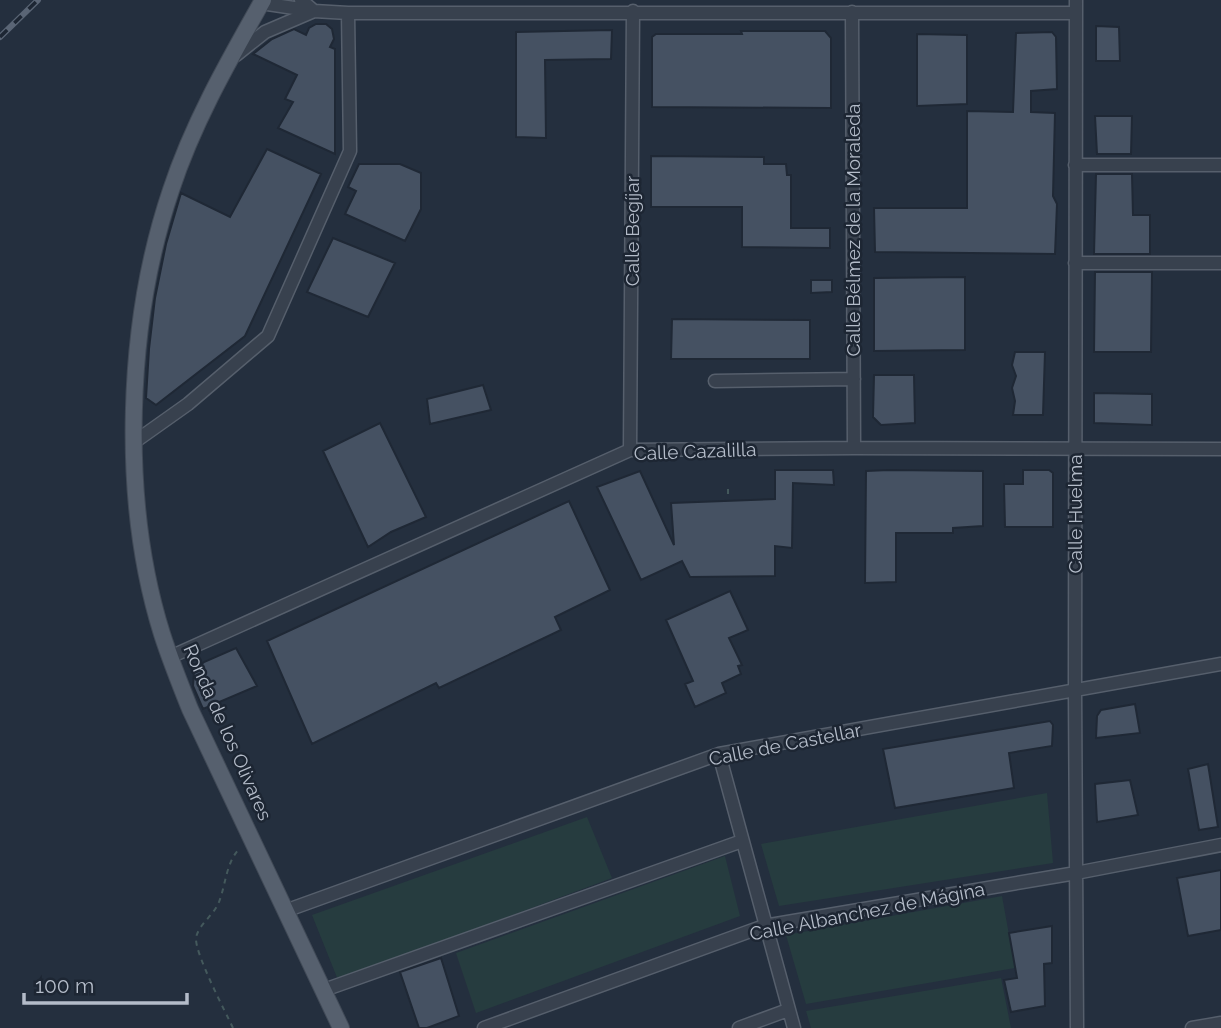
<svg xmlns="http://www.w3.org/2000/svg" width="1221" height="1028" viewBox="0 0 1221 1028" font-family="Raleway,sans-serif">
  <rect width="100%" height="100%" fill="#242f3e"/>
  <path fill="#263c3f" d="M1047 793 1053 863 779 906 761 844Z
    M587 817 612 878 338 980 312 915Z
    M725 856 740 916 476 1013 456 953Z
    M1002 896 1015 968 806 1004 786 935Z
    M1001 978 1011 1028H811L806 1011Z"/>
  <path fill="#455162" stroke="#1f2835" stroke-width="2" d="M316 24H326L332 29 334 39 330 47 335 49V154L278 128 293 102 285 99 297 75 253 54 272 39 294 29 306 35 309 28Z
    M1096 26 1119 27 1120 61H1096Z
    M612 30 611 59 545 60 546 138 516 137V32Z
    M741 31H825L831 38V108L652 107V37L656 34H742Z
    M1052 32 1056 37 1057 89 1031 91V112L1055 113 1053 196 1057 204 1055 254 875 252 874 208H967V111L1013 112 1016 33Z
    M917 34 967 35V104L917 106Z
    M1095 116H1132L1131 154H1097Z
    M267 149 321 174 245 336 156 405 146 398 149 349 155 298 166 244 181 193 230 217Z
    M651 156 764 157V164H786L787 175H791V228H830V248L742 247V207H651Z
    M359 164H400L421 173V209L405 241 345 214 356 191 348 187Z
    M1096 174H1132L1133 215H1150V254H1094Z
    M333 238 395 263 368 317 307 292Z
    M1095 272H1152L1151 352H1094Z
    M965 277V350L874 351V278Z
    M811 280H832V292L811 293Z
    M672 319 810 320V359H671Z
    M1015 352H1045L1043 415H1013L1015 401 1012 388 1016 376 1012 365Z
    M874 375H914L915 423 881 425 873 417Z
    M483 385 491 410 430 424 427 399Z
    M1094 393 1152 394V425L1094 423Z
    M380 423 426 517 391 532 368 547 323 451Z
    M775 470H833L834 485 793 483 792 548 775 546V576L690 577 682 561 641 580 597 487 640 471 674 545 671 503 775 499Z
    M889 470 983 471V526L953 528V533H896V582L865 583 866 471Z
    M1023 470H1049L1053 473V527H1005L1004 484H1023Z
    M569 501 610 590 555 617 561 630 439 688 436 683 312 744 267 641Z
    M730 591 748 630 729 638 742 665 738 666 741 674 722 683 726 693 695 707 685 684 693 681 666 620Z
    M236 648 257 686 203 709 193 686 194 671 204 662Z
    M1135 704 1140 733 1096 738 1097 716 1101 710Z
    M1050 721 1053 725 1052 746 1009 753 1014 788 895 808 883 749Z
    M1208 764 1218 827 1199 830 1188 769Z
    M1130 780 1138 815 1097 822 1095 784Z
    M1221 870V930L1188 936 1177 878Z
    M1052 926V963L1044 964 1045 1006 1011 1012 1004 980 1017 978 1009 933Z
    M441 958 459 1016 427 1028H419L400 972Z"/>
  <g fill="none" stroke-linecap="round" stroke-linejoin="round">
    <g stroke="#565f6c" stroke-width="15">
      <path id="minor" d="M1076 0 1075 690 1077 1028
        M261 3 314 11 348 13H1075
        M852 12 854 448
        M236 55 265 32 314 11 301 0
        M1075 165H1221
        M1075 263H1221
        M715 381 854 379
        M133 443 188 404 268 336 350 151 348 13
        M630 450 633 11
        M170 657 630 450 854 448 1221 449
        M719 754 794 1028
        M285 911 719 754 1221 664
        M324 990 742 841
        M484 1028 764 926 1076 873 1221 845
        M739 1028 788 1010
        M1192 1028 1221 1023"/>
    </g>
    <g stroke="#414a57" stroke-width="18">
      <path id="major" d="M263 0C228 62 193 123 171 190 126 323 120 500 162 634 170 659 180 684 190 709L341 1028"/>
    </g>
    <path stroke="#44595c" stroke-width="2" stroke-dasharray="5 5" stroke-linecap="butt" d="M728 489V494
      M233 1028C225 1011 195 954 196 938 198 925 214 915 219 902 226 884 226 862 240 848"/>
    <use href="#minor" stroke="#38414e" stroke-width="12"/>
    <use href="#major" stroke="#56606e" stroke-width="16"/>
    <g stroke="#5a6575" stroke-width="6">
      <path id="rail" d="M0 37 38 0"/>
    </g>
    <use href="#rail" stroke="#1d2633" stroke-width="3.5" stroke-dasharray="10" stroke-linecap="butt"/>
  </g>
  <g text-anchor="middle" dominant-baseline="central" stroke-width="5" stroke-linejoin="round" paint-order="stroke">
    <g font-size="19" fill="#b4bcc9" stroke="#1d2633">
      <text transform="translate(853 230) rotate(-90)">Calle Bélmez de la Moraleda</text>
      <text transform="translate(632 231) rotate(-90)">Calle Begíjar</text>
      <text transform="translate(695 451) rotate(-2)">Calle Cazalilla</text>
      <text transform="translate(1075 514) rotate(-90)">Calle Huelma</text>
      <text transform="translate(228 732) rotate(66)">Ronda de los Olivares</text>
      <text transform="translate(785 744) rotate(-11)">Calle de Castellar</text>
      <text transform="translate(867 911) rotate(-11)">Calle Albanchez de Mágina</text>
    </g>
  </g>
  <path d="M24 993v10h163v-10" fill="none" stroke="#b4bcc9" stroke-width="3.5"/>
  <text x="35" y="993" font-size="21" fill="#b4bcc9" stroke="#1d2633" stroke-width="5" paint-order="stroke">100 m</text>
</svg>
